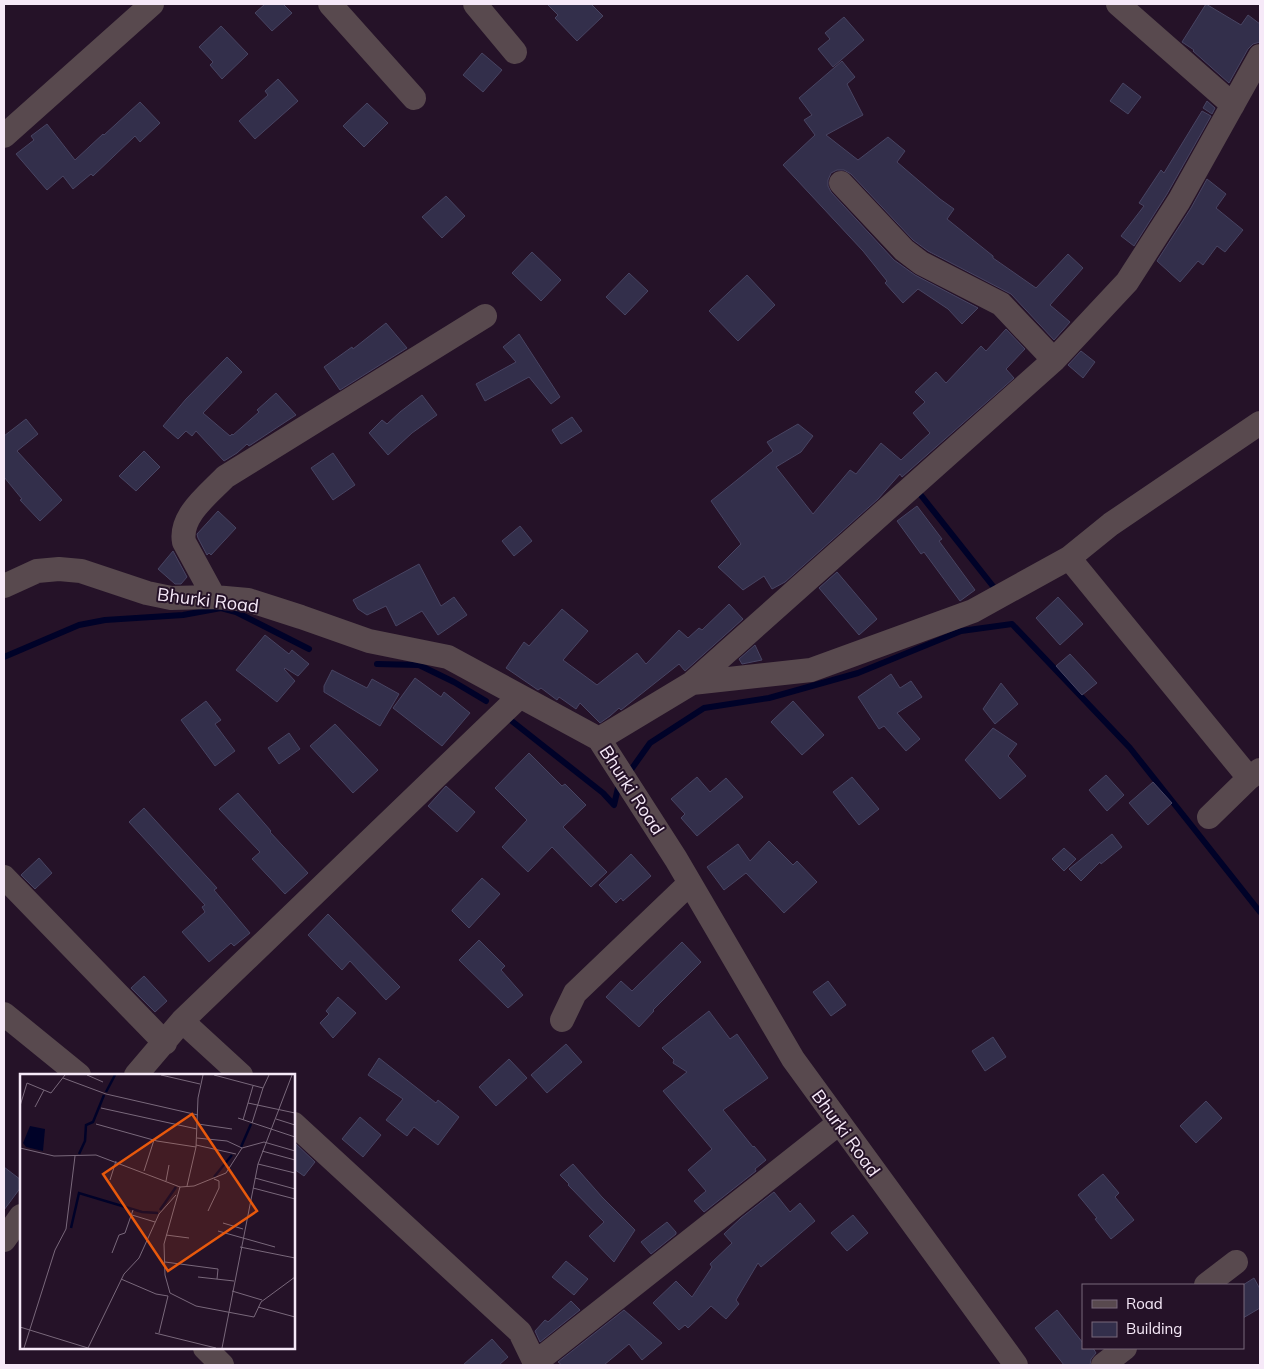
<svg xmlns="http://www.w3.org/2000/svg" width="1264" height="1369" viewBox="0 0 1264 1369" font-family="Mulish,sans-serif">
  <rect width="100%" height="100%" fill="#251228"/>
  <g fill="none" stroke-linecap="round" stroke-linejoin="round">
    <path stroke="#000228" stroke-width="6" d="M920 494 996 590
      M4 657 79 625 105 620 183 615 221 608 236 612 309 649
      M377 664 419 665 454 682 486 701
      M508 718 603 793 614 805 618 788 622 783
      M628 774 650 743 704 708 769 698 858 673 961 631 1012 624 1130 748 1260 912"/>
  </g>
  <path fill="#332f4b" stroke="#484462" d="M265 4H283L292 13 272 31 255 13Z
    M547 4H591L603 16 577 41 555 18 558 15Z
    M1206 4 1241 25 1248 15 1260 24V42L1253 44 1248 49 1229 83 1193 51 1194 50 1182 42Z
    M844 17 864 40 833 67 818 49 830 39 825 33Z
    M221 26 248 54 222 79 210 65 213 62 199 47Z
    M482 53 502 70 483 92 463 75Z
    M842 61 855 77 847 84 863 115 826 135 858 160 888 137 905 151 897 162 940 199 954 209 947 219 993 256V258L1036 288 1068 254 1083 268 1050 305 1070 322 1054 340 1011 294 928 251 913 240 851 174 844 170H837L831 173 828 180V186L831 192 894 260 915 275 978 308 962 324 948 309 918 289 903 303 885 283 887 281 863 251 783 165 815 135 804 120 812 115 799 98Z
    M278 79 298 101 255 139 239 121 268 95 265 91Z
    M1123 83 1141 97 1128 114 1110 101Z
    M1207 101 1215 108 1212 114 1203 108Z
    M140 102 160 123 140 142 135 136 93 176 91 174 73 189 63 176 47 190 16 154 34 140 31 136 47 124 75 160 103 134 104 135Z
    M367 103 388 123 364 147 343 126Z
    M1202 111 1211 116 1167 194 1134 246 1121 236 1144 206 1139 203 1161 170 1164 173Z
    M1207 179 1226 194 1216 208 1243 230 1225 252 1217 246 1203 265 1198 261 1180 282 1157 261 1191 208Z
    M446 196 465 216 442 238 422 217Z
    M532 252 561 280 541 301 512 273Z
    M629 273 648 291 625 315 606 297Z
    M747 275 775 305 738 341 709 311Z
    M386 323 407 348 340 390 324 367 352 347 353 349Z
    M1006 329 1025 349 1006 369 1014 378 902 477 900 474 878 499 785 582 772 589 764 576 743 590 718 567 741 544 711 501 773 451 767 442 798 424 813 436 801 452 776 467 813 514 850 470 856 474 881 443 901 460 930 433 913 413 925 402 915 392 936 372 946 383 981 346 986 351Z
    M519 334 560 397 551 404 529 377 485 401 476 384 516 362 503 347Z
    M1081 351 1095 362 1083 378 1068 365Z
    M227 357 242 372 203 413 230 436 232 434 233 435 259 412 257 410 276 393 296 415 249 446 247 444 237 453 224 461 196 431 192 436 186 431 178 439 163 426 186 399Z
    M422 395 437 415 412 433 388 455 369 433 382 420 387 424 400 412Z
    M572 417 582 431 561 444 552 430Z
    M26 419 38 434 17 451 62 500 40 521 20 500 22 499 4 477V436Z
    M144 451 160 467 136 491 119 476Z
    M333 453 355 485 333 500 311 468Z
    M917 506 942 539 939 541 975 590 960 601 924 552 921 554 897 521Z
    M218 511 236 528 211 555 209 553 207 555 198 538 197 534Z
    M520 526 532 541 514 556 502 541Z
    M173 551 187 577 181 584H175L158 569Z
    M419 564 441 606 454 597 467 615 438 635 422 611 396 626 386 606 367 615 358 609 353 600Z
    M837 572 877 619 859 635 819 588Z
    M1058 597 1083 624 1060 645 1036 618Z
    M729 604 743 619 685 671 679 664 626 706 621 710 619 708 610 716 600 723 580 703 576 709 559 697 557 700 541 688 538 690 506 668 524 642 529 646 562 609 588 631 563 660 597 685 637 653 646 664 679 630 688 638 699 628 702 630Z
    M265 635 289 654 292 650 309 664 298 676 285 668 284 669 295 681 277 702 236 670Z
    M755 645 762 660 742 664 739 659Z
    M1070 654 1097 683 1082 695 1056 666Z
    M332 670 367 688 372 679 399 694 380 726 324 692V686Z
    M891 674 900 688 911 681 922 697 897 713 920 739 906 751 884 726 879 729 858 697Z
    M415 678 441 697 444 692 470 713 442 746 393 708Z
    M1001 683 1018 704 995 724 983 709Z
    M206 701 221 720 215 724 235 751 215 766 181 720Z
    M793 701 824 735 802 755 771 722Z
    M335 724 378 770 353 793 310 746Z
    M993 728 1017 744 1008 756 1026 776 1000 799 965 760Z
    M289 733 300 749 279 764 268 748Z
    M529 753 562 786 565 784 586 805 563 827 607 872 591 887 552 847 528 872 502 847 527 820 495 788Z
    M1106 775 1124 795 1107 811 1089 790Z
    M697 777 710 792 726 778 743 797 697 836 681 818 685 814 671 799Z
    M852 777 879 809 859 825 833 792Z
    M1153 782 1172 803 1148 825 1129 803Z
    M446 786 475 812 457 832 428 806Z
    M238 793 271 831 270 832 308 873 285 894 252 859 260 852 219 809Z
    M144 808 217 888 214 890 250 933 234 946 231 943 209 962 182 932 205 912 202 907 205 905 129 822Z
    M1112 834 1122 847 1101 864 1100 862 1081 881 1069 869Z
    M769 841 793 865 797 861 817 882 784 913 746 873 724 890 707 867 738 844 750 861Z
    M1064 848 1076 859 1064 871 1052 859Z
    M631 854 651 876 623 901 621 898 616 903 599 885Z
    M39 858 52 873 35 889 21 875Z
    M482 878 500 894 469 928 452 911V910Z
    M328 914 400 987 386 1000 350 961 342 970 308 935Z
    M479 940 505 966 501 970 523 995 508 1008 459 960Z
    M682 942 701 962 653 1010 654 1011 639 1027 606 997 621 981 632 991Z
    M144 976 167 1001 155 1012 131 988Z
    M828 981 846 1005 831 1016 813 992Z
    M338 997 356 1013 333 1038 320 1023 329 1014 326 1011Z
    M709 1011 730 1039 737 1034 768 1078 723 1110 753 1147 754 1146 766 1160 755 1169 756 1171 704 1212 694 1201 706 1191 688 1170 712 1149 663 1091 687 1072 673 1063 674 1060 662 1048Z
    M993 1037 1006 1057 985 1071 972 1051Z
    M566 1044 582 1062 547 1093 531 1075Z
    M379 1058 436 1103 438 1100 459 1117 438 1145 414 1127 407 1136 386 1120 403 1099 368 1075Z
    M509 1059 527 1078 496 1106 479 1087Z
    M1206 1101 1222 1118 1196 1143 1180 1126Z
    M360 1117 381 1135 363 1157 342 1139Z
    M294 1142 315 1162 304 1176 294 1169Z
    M573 1164 602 1197 635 1230 614 1262 589 1236 604 1222 568 1185 569 1184 560 1175Z
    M4 1167 21 1180V1187L4 1210Z
    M1103 1174 1119 1193 1115 1197 1134 1220 1111 1239 1095 1219 1097 1218 1078 1195Z
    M774 1192 790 1212 800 1203 815 1221 761 1267 758 1263 736 1300 739 1304 726 1319 711 1306 688 1328 685 1325 679 1330 653 1303 676 1281 692 1297 712 1267 710 1264 732 1243 724 1234 741 1218Z
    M853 1215 868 1233 847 1251 831 1233Z
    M667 1222 676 1232V1234L651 1254 641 1242Z
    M566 1261 588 1279 574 1295 552 1277Z
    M1254 1278 1260 1289V1308L1243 1318V1285Z
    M571 1301 580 1310 540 1342 535 1331 545 1320 548 1322Z
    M624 1310 662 1343 642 1360 629 1344 604 1365H562L558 1362Z
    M1057 1310 1083 1343V1348H1093L1096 1353 1091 1359 1090 1365H1064L1035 1328Z
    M492 1339 508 1357 499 1365H463Z"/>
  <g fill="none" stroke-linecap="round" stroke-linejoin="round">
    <path stroke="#58494e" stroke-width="24" d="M330 4 414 98
      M475 4 515 52
      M1118 4 1233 105
      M4 136 152 4
      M841 183 904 250 921 263 1001 304 1054 360
      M1069 558 1249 778
      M4 586 37 571 59 569 81 571 147 593 171 598 214 597 248 600 301 617 369 641 448 657 599 739 676 859 793 1059 1016 1365
      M214 597 184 542C179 516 209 494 225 477L485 316
      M692 683 811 670 973 611 1069 558 1111 524 1260 423
      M599 739 692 683 1054 360 1127 282 1179 201 1260 56
      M1209 817 1249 778 1260 770
      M4 877 165 1043
      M4 1014 79 1075
      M562 1020 575 993 690 883
      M182 1021 241 1075
      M136 1075 182 1021 519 697
      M294 1124 520 1332 536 1365
      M4 1240 21 1216
      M1206 1285 1236 1262
      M205 1348 222 1365
      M535 1363 839 1123
      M1103 1365 1125 1348"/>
  </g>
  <g text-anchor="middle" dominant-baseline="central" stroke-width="4" stroke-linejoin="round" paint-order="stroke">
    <g font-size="18" fill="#f6e9f8" stroke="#251228">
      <text transform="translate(208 600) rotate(7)">Bhurki Road</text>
      <text transform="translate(632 790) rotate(57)">Bhurki Road</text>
      <text transform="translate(846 1133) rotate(54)">Bhurki Road</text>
    </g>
  </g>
  <g transform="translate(20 1074)">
    <rect width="275" height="275" fill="#251228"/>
    <path d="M10 52 25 55 23 77 6 73 3 69Z" fill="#000228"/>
    <path fill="none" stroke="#000228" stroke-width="2.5" d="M86 18 95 1M221 73 231 50M59 80 65 67 66 51 73 48 84 21M194 103 212 81M140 136 156 113M51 154 59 119 122 138 138 139"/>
    <path fill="none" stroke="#79687b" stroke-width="1" d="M67 1 83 8M141 1 180 10M194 1 243 14 249 1M43 4 86 20 178 41M228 29 275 39M0 32 7 9 31 19 45 1M15 33 24 16M81 34 177 55M218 44 275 63M256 45 275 51M223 46 233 12M232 49 243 14M76 50 137 67 176 73M178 50 212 55M177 64 207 67 222 74M176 71 216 80M0 74 34 82 76 81 160 113 174 112 206 99 222 74 244 68 275 77M242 77 275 86M238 90 275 99M124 97 134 66M235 104 275 115M90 106 96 87M146 107 149 91M167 112 176 73 178 24 183 1M160 113 144 170 145 201 150 219 176 232 234 243 241 228 275 203M233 114 275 125M188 137 199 114V107L194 105M112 141 135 148M203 149 223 155M198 157 255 173M146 161 169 164M220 173 275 184M92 179 99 161 105 159 113 136M145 188 198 195 197 205M178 203 214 207M101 205 136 220 148 222M212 217 242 226M238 233 275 243M0 253 68 274M135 259 196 274M139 259 148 222M4 274 35 176 46 155 55 82M68 274 104 200 119 184 139 140 156 121M202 274 238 90 272 1"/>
    <path fill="#e8590c" fill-opacity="0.15" stroke="#e8590c" stroke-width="2.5" d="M172 40 237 137 148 197 83 100Z"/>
    <rect width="275" height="275" fill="none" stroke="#f6e9f8" stroke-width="2.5"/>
  </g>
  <rect width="1264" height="1369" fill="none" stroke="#f6e9f8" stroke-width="10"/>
  <rect x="1082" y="1284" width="162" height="65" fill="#251228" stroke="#79687b"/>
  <rect x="1092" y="1300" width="25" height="8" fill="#58494e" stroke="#79687b"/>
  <text x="1126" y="1309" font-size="15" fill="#f6e9f8">Road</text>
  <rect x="1092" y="1322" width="25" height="15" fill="#332f4b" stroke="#79687b"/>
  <text x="1126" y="1334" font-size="15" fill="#f6e9f8">Building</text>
</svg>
